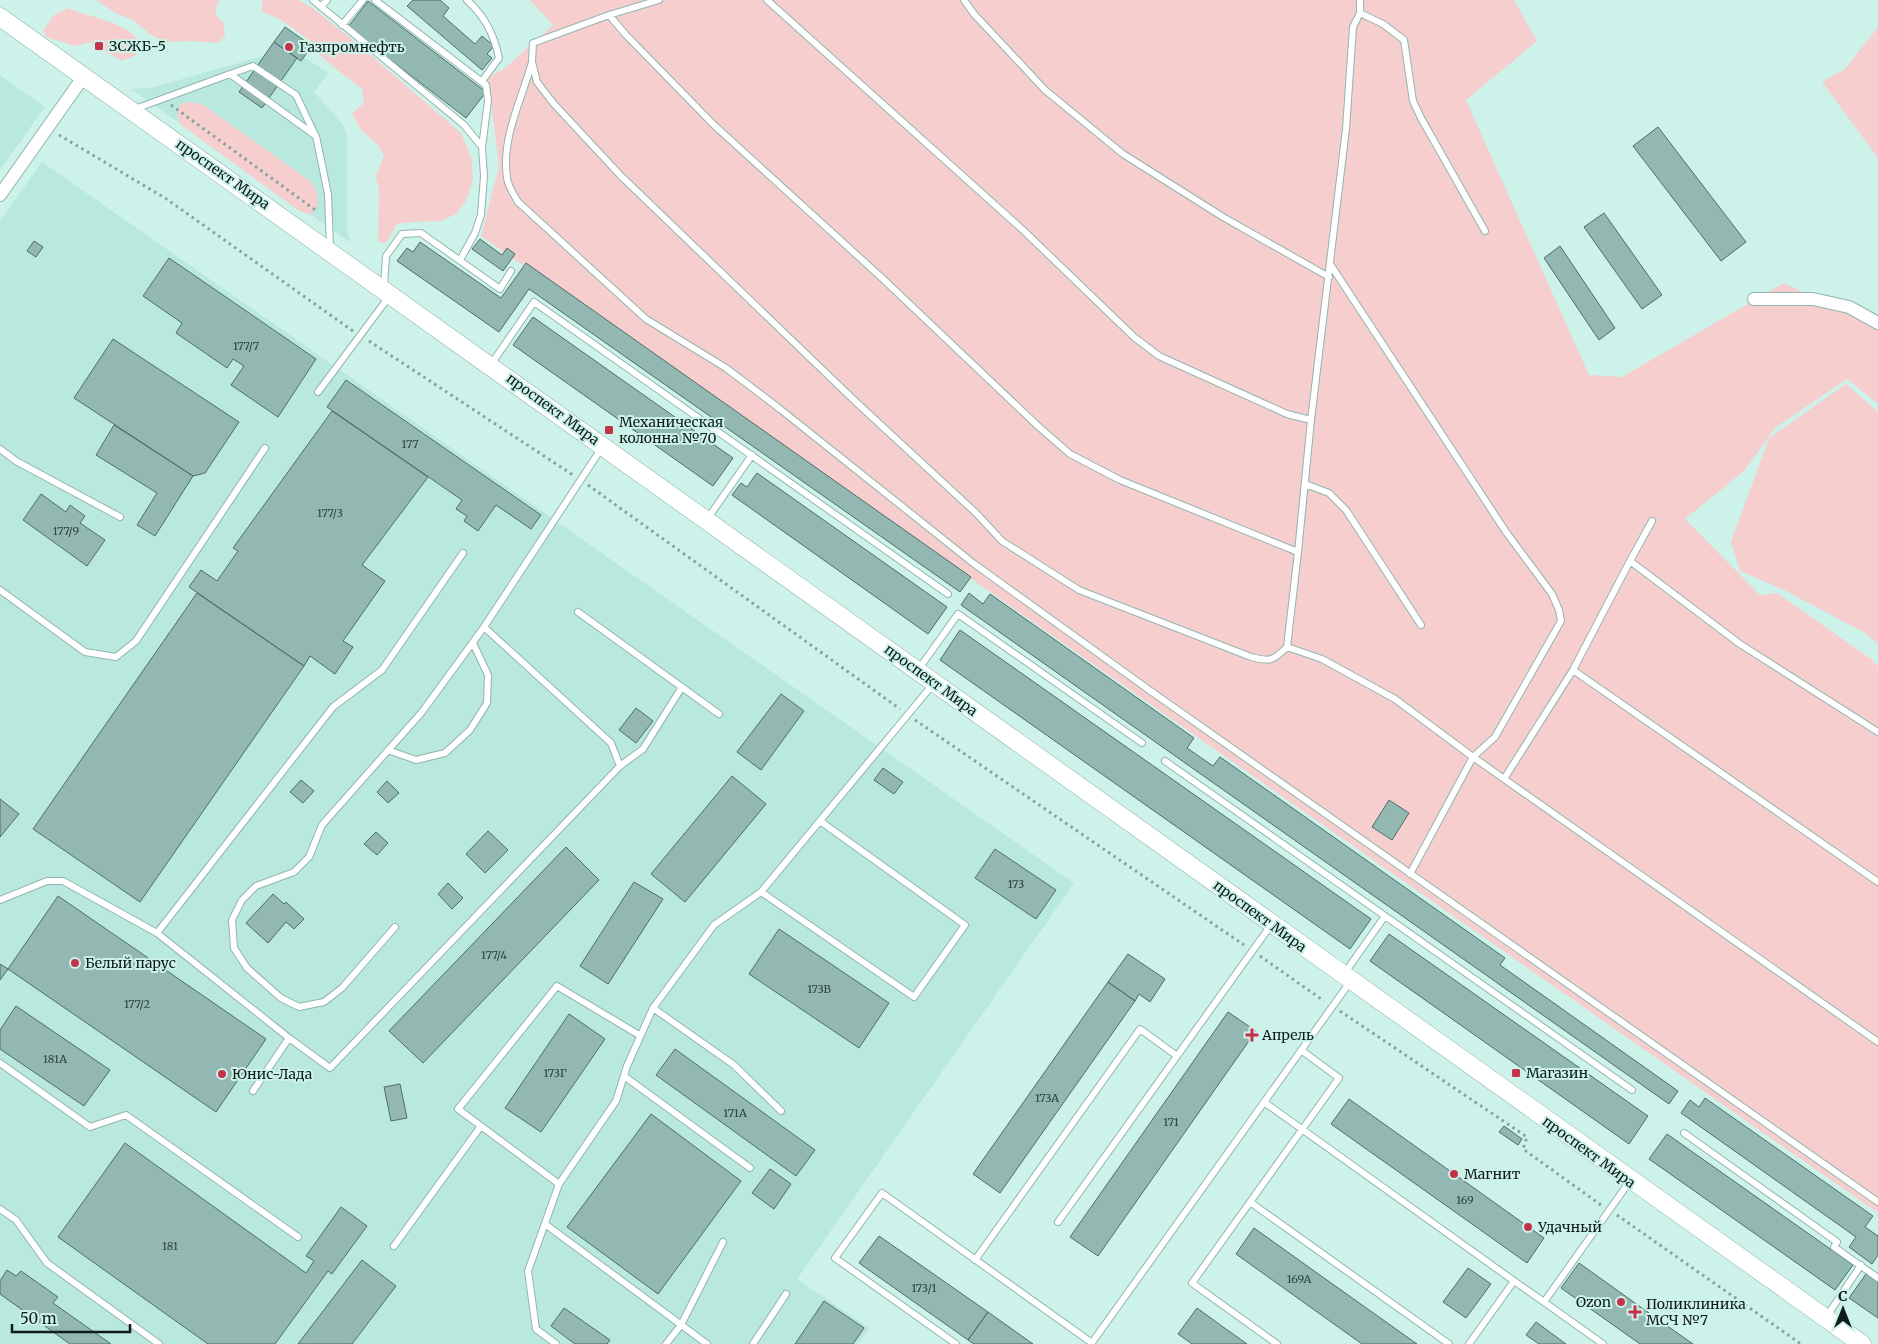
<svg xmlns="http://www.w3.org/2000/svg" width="1878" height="1344" viewBox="0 0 1878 1344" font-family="Merriweather,serif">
  <rect width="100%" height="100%" fill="#ccf2ea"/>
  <path fill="#b9e8df" d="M276 38 328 73 314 92 344 126 347 135V232L351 243 131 89 151 88 263 56Z
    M0 75 45 107 0 170Z
    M42 162 1074 883 797 1279 869 1328 858 1344H0V221Z"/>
  <path fill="#f6cece" d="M96 0H219L215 13 224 24 225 36 218 43 191 41 165 42 150 34 133 20 115 13Z
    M262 0H299L313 8 359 45 461 133 471 157 473 179 466 201 456 214 441 221 413 222 397 224 386 243 378 242 379 190 376 176 384 155 376 143 361 130 352 114 364 103 362 89 336 69 320 55 316 45 280 19 262 12Z
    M530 0H1514L1537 41 1466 100 1589 375 1622 377 1784 283 1878 328V404L1847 379 1775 428 1744 471 1685 519 1760 595 1777 593 1871 659 1878 666V1213L481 236 499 167 488 77 504 69 553 25Z
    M68 8C94 19 116 19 137 38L136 55 122 61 90 42 75 46 46 37 43 31 54 15Z
    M1878 27V158L1822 82 1845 69Z
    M187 102 202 104 310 181C318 191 322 204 312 214L305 213 298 210 180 124C177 117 177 111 180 104Z
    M1846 384 1878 412V644L1865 633 1784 590 1740 571 1731 542 1769 438Z"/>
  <path fill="#93b8b1" stroke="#4c6e68" d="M413 0H440L449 8 443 16 475 44 482 36 494 46 487 54 492 58 482 70 407 6Z
    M368 1 486 92 466 118 348 27Z
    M285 27 312 46 301 61 274 42Z
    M274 42 297 58 262 108 239 92Z
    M1658 127 1746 242 1721 261 1633 146Z
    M1604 213 1662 295 1642 309 1584 227Z
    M480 239 502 255 507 248 515 254 503 271 472 249Z
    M34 241 43 247 36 257 27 251Z
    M420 242 501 298 526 263 971 577 960 592 529 289 499 332 397 261 407 248 413 252Z
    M1560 246 1615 328 1599 340 1544 258Z
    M169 258 316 359 278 417 231 385 244 366 233 359 227 368 176 333 182 323 143 296Z
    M533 317 733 458 713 486 513 345Z
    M113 339 239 422 205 473 193 476 74 398Z
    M346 380 541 515 531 529 496 505 478 531 464 521 467 516 456 509 462 500 327 407Z
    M332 411 428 477 362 565 385 581 343 641 353 647 335 674 310 656 304 666 189 587 201 570 217 581 238 551 233 548Z
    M114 425 193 476 155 536 137 525 157 493 96 455Z
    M757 473 947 607 928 634 732 495 741 483 747 487Z
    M41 494 66 512 70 505 85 516 80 523 105 540 87 566 23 520Z
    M197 593 304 666 140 902 33 829Z
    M969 593 983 604 990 594 1194 738 1187 748 1213 766 1220 757 1505 958 1500 965 1678 1091 1669 1104 961 605Z
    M960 630 1371 919 1350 949 940 660Z
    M781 694 804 711 761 770 737 752Z
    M636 708 653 721 636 743 619 730Z
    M883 768 903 782 894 794 874 780Z
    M732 776 766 804 685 902 651 874Z
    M301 780 314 791 303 803 290 792Z
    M387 781 399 793 388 803 377 792Z
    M0 799 19 814 0 837Z
    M1389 800 1409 813 1392 840 1372 827Z
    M488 831 508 850 485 873 466 854Z
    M376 832 388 843 377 855 364 844Z
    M566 847 599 880 423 1063 389 1031Z
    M995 849 1056 890 1036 919 975 878Z
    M634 882 663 899 608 984 580 966Z
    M448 883 463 898 452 909 438 894Z
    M273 894 284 904 286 902 304 919 294 929 286 922 268 943 246 923Z
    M58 896 266 1039 216 1112 8 969Z
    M779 929 889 1003 859 1048 749 974Z
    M1389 934 1648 1116 1629 1144 1370 961Z
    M1128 954 1165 979 1150 1002 1139 994 1135 1001 1108 982Z
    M0 964 8 969 0 980Z
    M1108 982 1135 1001 1000 1193 973 1174Z
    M16 1006 110 1070 84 1106 0 1049V1030Z
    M1228 1012 1256 1031 1098 1256 1070 1237Z
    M569 1014 605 1039 541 1132 505 1108Z
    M675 1049 815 1150 796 1176 656 1075Z
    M400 1084 407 1118 391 1121 384 1087Z
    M1705 1098 1873 1216 1865 1227 1878 1236V1255L1872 1264 1849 1247 1856 1237 1681 1113 1690 1100 1699 1107Z
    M1349 1099 1544 1238 1527 1263 1331 1124Z
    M651 1114 741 1181 658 1294 567 1227Z
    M1504 1126 1522 1139 1518 1145 1499 1132Z
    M1667 1134 1853 1265 1835 1290 1649 1159Z
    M125 1143 306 1273 314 1261 306 1256 341 1207 367 1226 332 1274 328 1271 275 1344H208L58 1237Z
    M770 1169 791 1184 774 1209 752 1193Z
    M1254 1228 1310 1268 1417 1344H1362L1236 1254Z
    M879 1236 988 1312 968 1340 859 1263Z
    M362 1260 396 1286 352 1344H298Z
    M1579 1263 1656 1318 1693 1344H1640L1561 1288Z
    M1468 1268 1491 1284 1466 1318 1443 1302Z
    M7 1270 16 1276 21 1271 58 1297 53 1303 111 1344H70L0 1294V1281Z
    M1866 1274 1878 1282V1318L1849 1298Z
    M824 1301 864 1328 853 1344H795Z
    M564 1308 610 1340 607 1344H575L551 1326Z
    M1197 1308 1219 1324 1247 1344H1192L1178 1334Z
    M988 1312 1033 1344H974L968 1340Z
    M1536 1322 1566 1344H1539L1526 1335Z"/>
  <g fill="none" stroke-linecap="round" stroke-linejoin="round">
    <g stroke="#91b5ae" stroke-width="8">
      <path id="lane" d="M313 0 464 125 482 147 484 176 481 215 475 233 460 260
        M375 0 486 85 488 101 482 147
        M467 0C485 17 494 34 499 58L482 81
        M659 0 609 15 533 43 532 62 537 82 554 104 621 176 856 402 977 514 1002 541 1079 590 1251 657C1270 662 1273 661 1287 647L1298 552 1311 420 1346 129 1353 27 1360 13V0
        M767 0 1024 231 1134 337 1159 356 1287 414 1311 420
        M964 0 974 14 1045 90 1123 154 1223 217 1329 277
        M321 7 327 0
        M1360 13 1383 24 1404 40 1413 101 1421 118 1485 231
        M609 15 626 35 714 125 882 278 1039 427 1070 454 1120 480 1298 552
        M342 25 363 0
        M532 62C522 99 501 138 507 178 508 186 514 195 518 202L646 319 726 368 780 409 973 563 1152 692 1878 1202
        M230 74 253 66 296 95 315 135
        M135 109 230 74 316 136 328 194 330 248
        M1330 264 1506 532 1552 594 1559 610 1561 621 1495 737 1473 757 1410 874
        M384 286 386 256 402 234 421 233 500 289 511 271
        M492 363 534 302 948 594
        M318 392 391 294
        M0 449 16 461 120 517
        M1305 484 1329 493 1346 510 1421 625
        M708 518 752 455
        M1630 561 1740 644 1878 732
        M0 590 85 652 116 657 136 641 265 448
        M578 612 719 714
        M1287 647 1322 659 1395 699 1473 757 1878 1042
        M918 670 958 614 1142 743
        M1573 670 1878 882
        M388 750 416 760 445 753 470 730 487 703 488 675 473 643
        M1165 761 1632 1090
        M620 766 643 749 682 687
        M1504 779 1573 670 1630 561 1652 521
        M761 892 914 997 965 925 820 821
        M0 900 47 881H63L157 933 289 1038 253 1091
        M395 927 342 988 324 1002 299 1007 281 998 247 968 234 948 232 920 242 900 256 886 294 872 309 857 322 825 422 712 484 627 603 446
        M157 933 333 707 382 670 463 553
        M1344 974 1385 916
        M653 1008 734 1065 781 1111
        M289 1038 330 1068 620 766 611 743 484 627
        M0 1063 90 1127 126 1115 298 1237
        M624 1076 750 1168
        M1264 1102 1514 1281
        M1684 1133 1837 1242 1834 1247 1878 1278
        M559 1184 458 1109 557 986 639 1035
        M1250 1202 1449 1344
        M0 1209 16 1220 47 1263 159 1344
        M1058 1222 1271 925
        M545 1224 707 1344
        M394 1246 481 1126
        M975 1260 1140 1029 1177 1056
        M1827 1316 1861 1265
        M556 1344 536 1329 528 1271 559 1184 616 1101 627 1066 653 1008 714 925 761 892 934 683
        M666 1344 681 1325 723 1242
        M753 1344 786 1294
        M956 1344 835 1258 882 1193 1092 1343
        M1091 1344 1350 982
        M1277 1344 1192 1283 1339 1078 1301 1050
        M1469 1344 1514 1281 1544 1302
        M1603 1344 1544 1302 1630 1181"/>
    </g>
    <g stroke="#91b5ae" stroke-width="14">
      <path id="street" d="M0 195 84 76
        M1754 299H1813L1849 307 1878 323"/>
    </g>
    <g stroke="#91b5ae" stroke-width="19">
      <path id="secondary" d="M0 17C623 455 1238 905 1862 1344"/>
    </g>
    <path stroke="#85a29c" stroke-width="3" stroke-dasharray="2.5 4" stroke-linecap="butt" d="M171 105 318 212
      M59 135 165 198 353 331
      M369 341 573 475
      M588 485 900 709
      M915 720 1244 945
      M1260 956 1324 1001
      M1340 1011 1527 1137 1523 1149 1601 1205
      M1617 1215 1801 1344"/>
    <use href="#lane" stroke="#fff" stroke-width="6"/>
    <use href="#street" stroke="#fff" stroke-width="12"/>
    <use href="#secondary" stroke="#fff" stroke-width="18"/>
  </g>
  <g fill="#c33249" stroke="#ccf2ea" stroke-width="2">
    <rect x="94" y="41" width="10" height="10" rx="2.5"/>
    <circle cx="289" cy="47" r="5"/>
    <rect x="604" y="425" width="10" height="10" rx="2.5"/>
    <circle cx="75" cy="963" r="5"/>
    <path d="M1249.5 1027.5h5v5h5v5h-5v5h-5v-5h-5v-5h5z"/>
    <rect x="1511" y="1068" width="10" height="10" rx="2.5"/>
    <circle cx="222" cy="1074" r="5"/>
    <circle cx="1454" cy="1174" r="5"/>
    <circle cx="1528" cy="1227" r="5"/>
    <circle cx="1621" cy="1302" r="5"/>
    <path d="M1632.5 1304.5h5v5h5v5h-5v5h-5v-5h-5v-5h5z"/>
  </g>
  <g text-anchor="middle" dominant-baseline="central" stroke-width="4" stroke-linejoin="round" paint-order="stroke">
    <g font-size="11" fill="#2f4340">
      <text x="246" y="346">177/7</text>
      <text x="410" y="444">177</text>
      <text x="330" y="513">177/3</text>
      <text x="66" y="531">177/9</text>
      <text x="1016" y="884">173</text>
      <text x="494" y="955">177/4</text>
      <text x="819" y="989">173В</text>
      <text x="137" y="1004">177/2</text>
      <text x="55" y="1059">181А</text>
      <text x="555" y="1073">173Г</text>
      <text x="1047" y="1098">173А</text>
      <text x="735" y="1113">171А</text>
      <text x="1171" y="1122">171</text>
      <text x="1465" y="1200">169</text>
      <text x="170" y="1246">181</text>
      <text x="1299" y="1279">169А</text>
      <text x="924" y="1288">173/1</text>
    </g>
    <g font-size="14" fill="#0e1c1a" stroke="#ccf2ea" text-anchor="start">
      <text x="109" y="46">ЗСЖБ-5</text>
      <text x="299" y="47">Газпромнефть</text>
      <text x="619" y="422">Механическая<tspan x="619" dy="16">колонна №70</tspan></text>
      <text x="85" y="963">Белый парус</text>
      <text x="1262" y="1035">Апрель</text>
      <text x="1526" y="1073">Магазин</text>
      <text x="232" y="1074">Юнис-Лада</text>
      <text x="1464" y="1174">Магнит</text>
      <text x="1538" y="1227">Удачный</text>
      <text x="1611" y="1302" text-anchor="end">Ozon</text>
      <text x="1646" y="1304">Поликлиника<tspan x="1646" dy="16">МСЧ №7</tspan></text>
    </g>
    <g font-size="14" fill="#0e1c1a" stroke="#ccf2ea">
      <text transform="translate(223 174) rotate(35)">проспект Мира</text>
      <text transform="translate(553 409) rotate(36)">проспект Мира</text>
      <text transform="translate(931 680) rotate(36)">проспект Мира</text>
      <text transform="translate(1260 916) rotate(36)">проспект Мира</text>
      <text transform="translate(1589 1152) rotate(36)">проспект Мира</text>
    </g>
  </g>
  <g transform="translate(1843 1309)" stroke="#ccf2ea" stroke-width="4" paint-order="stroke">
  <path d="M0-4L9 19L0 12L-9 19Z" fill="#0e1c1a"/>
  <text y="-8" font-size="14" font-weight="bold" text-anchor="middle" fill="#0e1c1a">С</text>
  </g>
  <path d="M12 1324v8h118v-8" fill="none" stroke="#0e1c1a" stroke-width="2.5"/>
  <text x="20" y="1324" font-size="15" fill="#0e1c1a" stroke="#ccf2ea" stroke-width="4" paint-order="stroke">50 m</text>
</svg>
